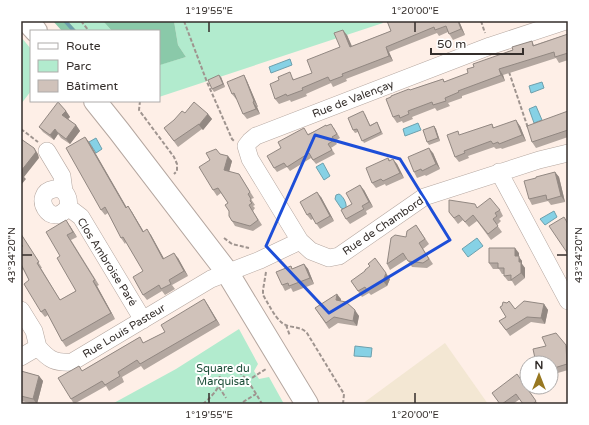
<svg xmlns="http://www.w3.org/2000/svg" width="589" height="425" viewBox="0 0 589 425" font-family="'Varela Round',sans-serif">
  <rect width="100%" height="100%" fill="#feefe7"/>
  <path fill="#f3e7d3" d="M445 343 488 404H362Z"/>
  <path fill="#b2ebce" d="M68 21H103L112 31H77Z
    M174 21H382L383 23 159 97V65L186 57 178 45Z
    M21 37 31 49V91L21 104Z
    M239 329 258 364 254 371 259 379 269 377 284 404H112L176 369Z"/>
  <path fill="#8ac9a9" d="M53 21H68L77 31H62Z
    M103 21H174L178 45 186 57 160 65 159 31H112Z"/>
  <path fill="#86d1e5" stroke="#6da0ad" d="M290 59 292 65 271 73 269 67Z
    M542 82 544 88 531 93 529 86Z
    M536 106 542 120 534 123 529 109Z
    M418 123 421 130 405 136 403 129Z
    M96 138 102 149 96 153 89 142Z
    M323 163 330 176 324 180 316 167Z
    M339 194C343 196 347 203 346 208L344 209 341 208 335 199 336 195Z
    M554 211 557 217 545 225 540 219Z
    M477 238 483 246 468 257 462 249Z
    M355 346 372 348 371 357 354 356Z"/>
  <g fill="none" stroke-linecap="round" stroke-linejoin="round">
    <path stroke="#6da0ad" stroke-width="3.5" d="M65 21 74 31"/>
    <g stroke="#b5a7a0" stroke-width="18">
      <path id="minor" d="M566 21 490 46 256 136 250 141 246 146 250 159 300 241 311 251 329 258 339 256 424 197 539 160 568 153
        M47 151 62 176 64 191
        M499 172 568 301
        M68 207C50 231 30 193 54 189 65 187 70 198 68 207L81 217 143 320
        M21 310 34 331 38 347
        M21 357 38 347C49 360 55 363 72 362L211 279 260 260 300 241"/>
    </g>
    <g stroke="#b5a7a0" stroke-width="24">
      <path id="major" d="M27 21 36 31
        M95 101 119 131 227 272 307 404"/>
    </g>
    <path stroke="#9f948f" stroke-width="2" stroke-dasharray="4 2" stroke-linecap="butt" d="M81 21 89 31
      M184 21 207 82 232 139 234 141
      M481 21 485 33
      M509 72 528 128
      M140 101 139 110 174 157 177 164V171L174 174
      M21 129 38 142
      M224 238 232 244 249 248
      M266 272 263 290V295C268 303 274 316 281 322 288 329 300 325 307 333L344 394 343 404
      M286 325 290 336
      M247 381 266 369
      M219 387 226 398
      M243 402 256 394
      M203 404C208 400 217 391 219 385 221 380 218 374 222 370 235 355 257 395 262 404"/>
    <use href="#minor" stroke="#fff" stroke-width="17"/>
    <use href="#major" stroke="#fff" stroke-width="22"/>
  </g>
  <path fill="#b3a7a0" d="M387 21H459L465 35 453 40 448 32 439 36 437 33 389 52 393 61 346 79 347 81 333 87 331 83 306 94 307 96 291 102 290 100 279 104 275 99 279 80 293 78 294 80 312 73 340 47 347 35 352 46 391 31Z
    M568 34V60L559 63 556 58 503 75 505 81 462 96V98L448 103 450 106 437 111 435 108 412 117 413 119 403 123 402 121 397 123 393 117 410 90 443 79 445 82 468 73 474 67 532 41 534 45Z
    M244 75 247 81 258 107H257L260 114 247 119 243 114 237 99H236L232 94Z
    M221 77 225 87 214 92 212 89Z
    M66 111 70 117 68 119 76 125 80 131 70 144 61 138 58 134 54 140 43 132 39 127Z
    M568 111V137L536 148 532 142Z
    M185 113 208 114 212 119 203 130 202 129 178 147 164 128Z
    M365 114 370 125 377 122 383 134 364 143 358 132 355 133 353 130Z
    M492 124 494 128 520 126 526 141 502 149 501 148 496 149 494 147 468 156 469 158 459 162 455 157 461 135Z
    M326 126 334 128 340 138 335 141 337 144 331 148 335 154 316 164 311 158 290 171 287 167 277 172 274 168 308 134Z
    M434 126 436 129 440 141 429 145 427 142Z
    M85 137 89 142 126 207 128 206 132 212 143 231 151 235 164 259 178 258 188 276 172 285 175 289 165 295 162 291 147 300 143 295V271L126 242 125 244 121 238 108 213 105 215 101 210Z
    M433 153 440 169 426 176 425 175 417 178 414 172Z
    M220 154 232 161 229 172 239 174 254 198 251 199 255 205 253 206 255 208 253 211 262 225 253 231 235 226 229 216V211L228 203 221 193 217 196 213 190 210 160Z
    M388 158 390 160 397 164 404 178 386 186 385 184 376 188 372 183Z
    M555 172 559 177 565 202 551 205 548 201 532 205 529 199 536 178Z
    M364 190 373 207 366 211 367 214 350 224 346 219 352 204Z
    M321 197 334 221 320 229 313 219 311 220 307 215Z
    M477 208 500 210 503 216 499 219 501 221 497 225 502 232 491 240 477 221 469 227 463 220 458 224 449 212Z
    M416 225 429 244 423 249 433 264 427 268 412 267 407 259 390 270 387 264 406 237Z
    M70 226 77 237 71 240 99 285 97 286 115 319 66 347 62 341 48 315 45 317 41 312 29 280 23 269 21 270V234L42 268H41L60 300 76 291 60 256Z
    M519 253V257L522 261V264L525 268V278L515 286 512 281H508L504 276V274H502L499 269H493L489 263Z
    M304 264 308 269 314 284 293 292 291 288 285 291 282 285 291 266 292 269Z
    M390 279 387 286 371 295 369 293 362 297 351 281Z
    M204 299 220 325 144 370 141 366 122 377 124 382 109 391 106 386 74 404 71 399 82 371 140 337 143 343 165 332Z
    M341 299V301L359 316 357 326 338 323 329 329 315 308Z
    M544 304 548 310 545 324 531 322 510 336 499 321 506 317 502 306 515 309Z
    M568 348V370L551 375V363H536Z
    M21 371 39 376 43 381 37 404H34L21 401Z
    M517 374 538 404H523L520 399 513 404H500Z"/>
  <path fill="#928882" d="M458 21H459L465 35 461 29Z
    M343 30 347 35 354 52 350 47Z
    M386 47 389 52 393 61 389 56Z
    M499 69 503 75 505 81 501 75Z
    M219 75 221 77 225 87 223 84Z
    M244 75 247 81 258 107 254 101Z
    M253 102 257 107 260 114 256 109Z
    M66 111 70 117 66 121 62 115Z
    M208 114 212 119 203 130 199 125Z
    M516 120 520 126 526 141 522 135Z
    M76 125 80 131 70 144 66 139Z
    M434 126 436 129 440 141 438 138Z
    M55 129 58 134 54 140 50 135Z
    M85 137 89 142 130 213 126 208Z
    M34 148 38 154 39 158 24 177 26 179 21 185V171Z
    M429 148 433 153 440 169 436 164Z
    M228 156 232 161 228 175 224 170Z
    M393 159 397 164 404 178 400 173Z
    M555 172 559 177 565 202 561 196Z
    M360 185 364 190 373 207 369 202Z
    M317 192 321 197 334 221 330 216Z
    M128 206 132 212 147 237 143 232Z
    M66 220 70 226 77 237 73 232Z
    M147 229 151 235 167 264 163 259Z
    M515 248 519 253V257L522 261V264L525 268V278L521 273 515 256Z
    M174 253 178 258 188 276 184 271Z
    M304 264 308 269 314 284 310 278Z
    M386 273 390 279 387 286 383 281Z
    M93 281 97 286 115 319 111 313Z
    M337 294 341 299 340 305 336 300Z
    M204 299 208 305 220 325 216 320Z
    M544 304 548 310 545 324 541 318Z
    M355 310 359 316 357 326 353 321Z
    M566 345 568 348V365L567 364Z
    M39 376 43 381 37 404 33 399Z"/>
  <path fill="#d0c2ba" stroke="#928882" d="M387 21H458L461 29 449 34 446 26 435 30 434 27 386 47 389 56 342 74 343 76 330 81 328 77 302 88 303 90 287 96 286 94 275 99 270 84 279 80 278 77 290 72 293 80 312 73 307 60 340 47 334 33 343 30 350 47 391 31Z
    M568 34V50H567L568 53 555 57 554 52 499 69 501 75 458 91 459 92 445 98 446 101 433 105 432 102 408 111 409 114 400 118 399 115 393 117 386 99 391 97V96L409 89 410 90 443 79 444 82 468 73 467 69 474 67 473 64 513 50 512 47 532 41 533 46Z
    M219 75 223 84 212 89 208 80Z
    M244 75 254 101 253 102 256 109 243 114 234 93 232 94 227 82Z
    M58 102 66 111 62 115 76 125 66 139 57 132 55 129 50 135 39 127Z
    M194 102 208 114 199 125V124L174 141 164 128 174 120 182 111 185 113Z
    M363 111 370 126 377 122 381 132 362 141 357 129 353 130 348 118Z
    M568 111V130L532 142 527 126Z
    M516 120 522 135 499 144 498 142 493 144 491 141 464 151 465 153 455 157 447 135 458 131 459 135 492 124 493 128Z
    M331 124 337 134 332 137 334 140 328 144 332 150 313 160 309 153 287 167 284 163 274 168 267 156 281 148 278 142 304 128 308 135 326 125V126Z
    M434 126 438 138 427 142 423 130Z
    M85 137 126 208 128 206 143 232 147 229 163 259 174 253 184 271 169 280 171 284 161 289 159 285 143 295 133 277 143 271 123 237 121 238 105 207 101 210 66 148Z
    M21 139 34 148 36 152 21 171Z
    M429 148 436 164 422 171 421 169 414 172 408 157Z
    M216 149 220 154 228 156 224 170 239 174 250 192 248 194 251 199 250 201 252 203 249 205 258 220 250 226 232 221 229 216V211L225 205 228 203 218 188 213 190 199 167 210 160 206 153Z
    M388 158 389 161 393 159 400 173 383 181 381 179 372 183 366 168Z
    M555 172 561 196 547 200 546 195 529 199 524 181 536 178V177Z
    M360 185 369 202 362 206 364 209 346 219 341 210 352 204 346 193Z
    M317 192 330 216 316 224 310 213 307 215 300 202Z
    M490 198 500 210 495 213 497 216 493 219 498 226 488 234 473 215 465 222 459 215 454 218 449 212V200L475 204 477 208Z
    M564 217 568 224V254L549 226Z
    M66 220 73 232 67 235 95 280 93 281 111 313 62 341 45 309 41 312 24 284 29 280 21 264V247L23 246 21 244V234L39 262 37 263 60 300 76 291 57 258 60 256 46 232Z
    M416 225 425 239 419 243 429 259 423 263 408 261 403 253 387 264 391 238 395 235 406 237 407 231Z
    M489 248H515V256H519V262H521V273L511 280V275L504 276V268H498V263H489Z
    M375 258 386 273 383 281 367 290 365 287 358 291 351 281 365 271V270L370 266 368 264Z
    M304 264 310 278 289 286 288 283 282 285 276 272 291 266 292 269Z
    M337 294 336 300 346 302 355 310 353 321 334 317 326 323 315 308Z
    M204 299 216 320 140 364 137 360 118 372 120 376 105 385 102 381 71 399 58 378 79 366 82 371 140 337 143 343 165 332 161 325Z
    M509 301 515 309 524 301 544 304 541 318 527 317 506 330 499 321 506 317 500 307 502 306 503 302 507 303Z
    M556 333 566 345 567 364 551 369V363H545L544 362 540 363H536L533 349 546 346 542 337Z
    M21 371 39 376 33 399 21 396Z
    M517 374 536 401 533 404H523L516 394 502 404H500L492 393Z"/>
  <path fill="none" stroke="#1d4ed8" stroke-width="3" stroke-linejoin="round" d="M315 135 400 159 450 240 329 313 266 246Z"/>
  <path fill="none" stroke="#342e2b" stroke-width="1.5" d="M209 22V32M415 22V32M22 255H32M557 255H567M209 393V403M415 393V403"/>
  <g text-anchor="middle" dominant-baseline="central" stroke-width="4" stroke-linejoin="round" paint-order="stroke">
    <g font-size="11" fill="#342e2b" stroke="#fff">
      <text transform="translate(353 99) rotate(-21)">Rue de Valençay</text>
      <text transform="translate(383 226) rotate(-34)">Rue de Chambord</text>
      <text transform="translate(107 262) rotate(58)">Clos Ambroise Paré</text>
      <text transform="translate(124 331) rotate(-31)">Rue Louis Pasteur</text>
    </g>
    <g font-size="11" fill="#1b4d37" stroke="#fff">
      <text x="223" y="368">Square du<tspan x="223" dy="13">Marquisat</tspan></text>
    </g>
  </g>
  <rect width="589" height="425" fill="none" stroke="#ffffff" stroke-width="44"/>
  <rect x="30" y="30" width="130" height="72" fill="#ffffff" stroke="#aeabaa"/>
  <rect x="38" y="43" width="20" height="6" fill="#ffffff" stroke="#aeabaa"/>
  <text x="66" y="50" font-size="12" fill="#342e2b">Route</text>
  <rect x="38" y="60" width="20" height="12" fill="#b2ebce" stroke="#aeabaa"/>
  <text x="66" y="70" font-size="12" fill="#342e2b">Parc</text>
  <rect x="38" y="80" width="20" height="12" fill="#d0c2ba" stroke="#aeabaa"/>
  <text x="66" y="90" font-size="12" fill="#342e2b">Bâtiment</text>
  <g transform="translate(539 375)"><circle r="19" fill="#ffffff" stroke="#aeabaa"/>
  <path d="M0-3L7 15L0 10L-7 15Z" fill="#987821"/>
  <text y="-6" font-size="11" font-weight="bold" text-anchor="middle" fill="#342e2b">N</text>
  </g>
  <path d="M431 48v6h92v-6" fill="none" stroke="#342e2b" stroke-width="2"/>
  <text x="437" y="48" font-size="12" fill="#342e2b" stroke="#ffffff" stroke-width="3" paint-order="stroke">50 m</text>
  <rect x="22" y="22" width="545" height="381" fill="none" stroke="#342e2b" stroke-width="1.5"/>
  <g font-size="10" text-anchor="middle" fill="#342e2b">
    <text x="209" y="14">1°19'55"E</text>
    <text x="415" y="14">1°20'00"E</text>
    <text transform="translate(11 255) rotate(-90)" y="4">43°34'20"N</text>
    <text transform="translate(578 255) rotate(-90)" y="4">43°34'20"N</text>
    <text x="209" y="418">1°19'55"E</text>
    <text x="415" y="418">1°20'00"E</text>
  </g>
</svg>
